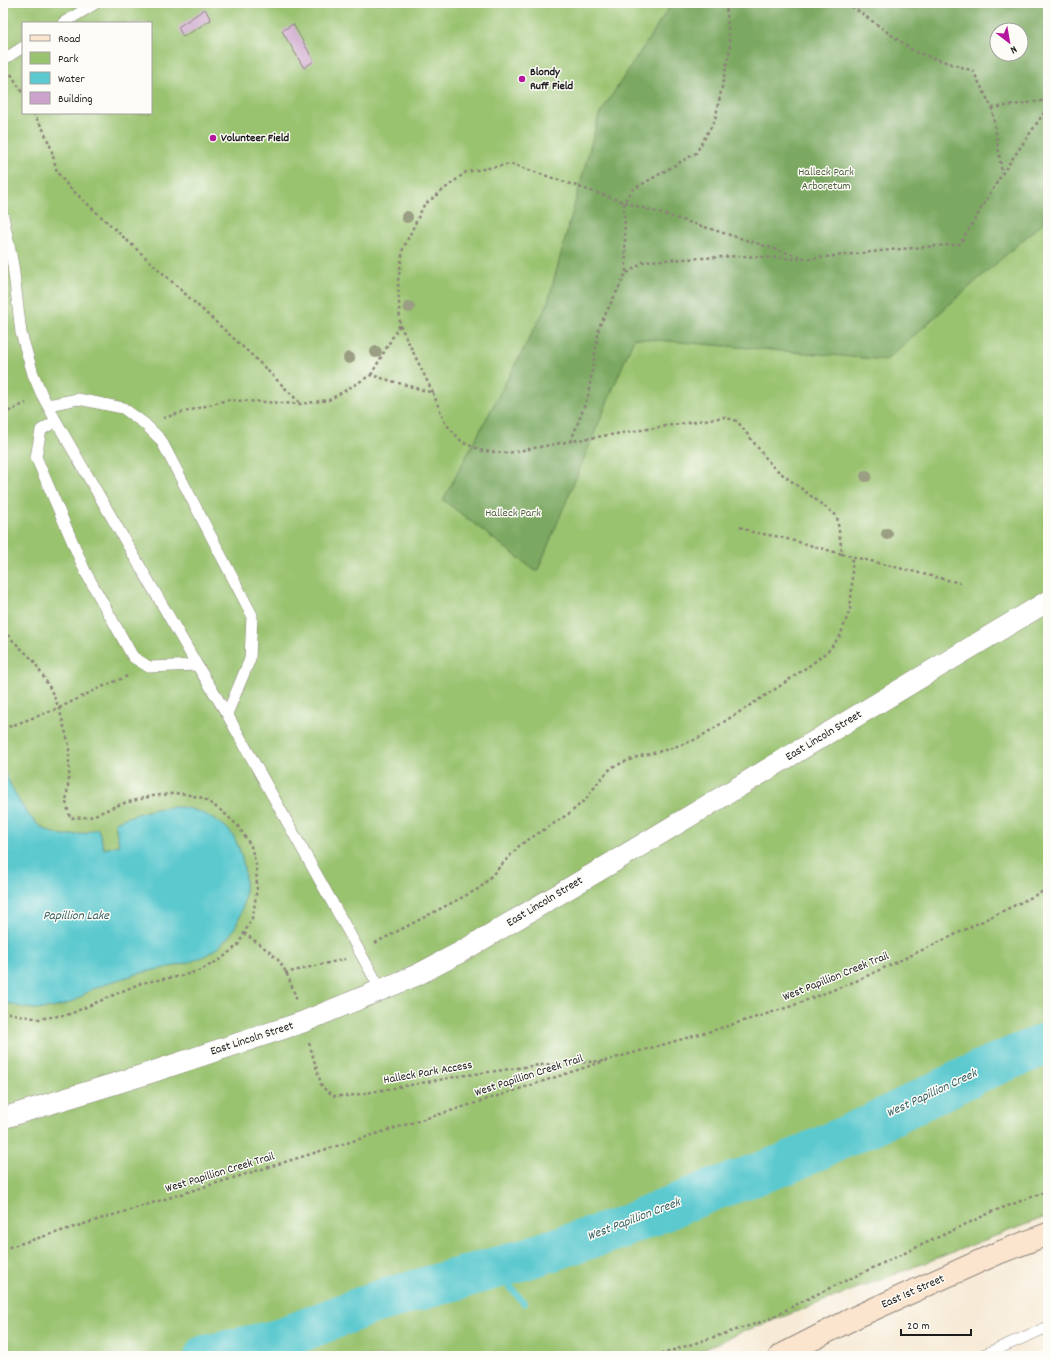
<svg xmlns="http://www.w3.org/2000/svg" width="1051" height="1359" viewBox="0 0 1051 1359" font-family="Dekko,sans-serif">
  <rect width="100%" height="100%" fill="#fdfcf7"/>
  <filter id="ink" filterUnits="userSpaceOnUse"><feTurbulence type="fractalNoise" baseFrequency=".025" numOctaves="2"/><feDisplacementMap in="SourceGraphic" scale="8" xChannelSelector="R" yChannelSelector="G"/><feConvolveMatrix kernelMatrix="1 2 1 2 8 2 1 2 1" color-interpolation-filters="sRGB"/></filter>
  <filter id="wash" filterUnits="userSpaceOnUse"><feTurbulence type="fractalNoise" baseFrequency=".012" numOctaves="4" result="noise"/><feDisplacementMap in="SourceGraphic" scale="16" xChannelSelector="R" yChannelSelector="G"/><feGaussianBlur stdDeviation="0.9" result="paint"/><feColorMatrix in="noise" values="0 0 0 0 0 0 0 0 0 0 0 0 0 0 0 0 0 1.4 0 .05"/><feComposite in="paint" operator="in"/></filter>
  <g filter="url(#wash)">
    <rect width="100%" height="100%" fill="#f7ead6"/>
    <path fill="#9ac370" stroke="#5b7046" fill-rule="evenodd" d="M3 3H1048V1216L737 1334 691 1356H3ZM23 23H151V113H23ZM997 30H1021V54H997Z"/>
    <path fill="#7ba962" stroke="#4c623f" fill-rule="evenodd" d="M672 3H1048V218L886 360 634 338 537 572 443 500 547 305 599 115ZM997 30H1021V54H997Z"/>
    <path fill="#5bc9cf" stroke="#3c7276" d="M3 769C19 802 35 843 80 834 86 833 92 830 98 828L104 849 119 845 115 822C136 814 157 806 180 807 196 808 226 822 234 837 252 871 250 923 217 948 195 965 167 967 140 973 129 976 119 980 108 983 103 986 96 987 91 990 86 992 81 997 76 1000 51 1012 29 1012 3 1001Z"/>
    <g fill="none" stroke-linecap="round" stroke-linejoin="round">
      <path stroke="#5bc9cf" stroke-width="7" d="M494 1268 524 1303"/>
      <path stroke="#5bc9cf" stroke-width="42" d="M205 1356 278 1340 373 1303 506 1265 621 1228 710 1191 788 1163 879 1121 980 1071 1048 1043"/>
    </g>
    <g id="blocks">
      <path fill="#cba3cc" d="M205 9 211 20 183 37 178 27Z
        M293 24 314 61 304 68 282 31Z"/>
    </g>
  </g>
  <g filter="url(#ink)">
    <use href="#blocks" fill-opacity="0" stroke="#8a8379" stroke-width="1"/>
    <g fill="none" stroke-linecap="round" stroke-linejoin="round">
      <g stroke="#8a8379" stroke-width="12">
        <path id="service" d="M63 23 96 3
          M3 60 23 47
          M3 216 13 265 21 333 33 374 42 395 56 421 197 665 227 714 381 990
          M48 405 78 399 123 408 145 424 161 440 252 615 250 659 227 714
          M56 421 41 430 36 457 85 571 133 657 149 667 197 665
          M981 1356 1048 1327"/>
      </g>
      <g stroke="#8a8379" stroke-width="22">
        <path id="minor" d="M3 1118 143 1075 303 1022 417 975 459 953 610 864 1048 601"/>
      </g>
      <g stroke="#8a8379" stroke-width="24">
        <path id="secondary" d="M780 1356 856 1317 998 1253 1048 1234"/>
      </g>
      <path stroke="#8a8379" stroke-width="2.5" stroke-dasharray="3 3" stroke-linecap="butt" d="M726 3 730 49 715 120 696 153 632 190 624 202 626 273 599 327 588 396 571 441 724 417 737 421 773 467 837 516 842 554 960 583
        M847 3 915 52 973 71 992 108 1002 173
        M11 74 23 94
        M992 108 1048 100
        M33 113 43 129 51 148 57 172 69 187 256 359 300 403
        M627 273 645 261 740 256 802 259
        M400 325 433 393
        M371 375 400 324 398 281 403 249 424 205 466 172 511 164 624 202 807 259 890 250 960 244 1002 174 1048 107
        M3 414 26 403
        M163 418 227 400 300 404 329 400 371 375 433 393 445 423 462 442 483 451 508 453 571 441
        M740 527 752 532 780 537 842 554
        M3 631 34 661 50 688 59 708 69 745V778L66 802 70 818 90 817 121 804 152 796 180 793 203 798 223 812 238 826 251 846 256 865 257 888 253 916 238 945 221 959 201 970 181 976 141 983 70 1014 39 1019 3 1012
        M3 729 59 708 97 689 130 675
        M244 933C256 942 269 950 279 961 287 971 293 989 297 1001
        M375 943 480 888 520 845 570 813 586 799 599 781 612 767 637 757 669 749 697 739 777 688 813 663 829 650 840 636 850 609 852 588V556
        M285 973 345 959
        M309 1043 322 1087 334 1096H349L460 1076 539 1065 603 1061
        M3 1249 476 1103 608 1060 711 1031 789 1007 856 981 950 937 1048 889
        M655 1356 767 1320 813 1296 994 1211 1048 1191"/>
      <use href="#service" stroke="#fff" stroke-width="11"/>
      <use href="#minor" stroke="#fff" stroke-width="21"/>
      <use href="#secondary" stroke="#fce5cf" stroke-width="22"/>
    </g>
    <g fill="#9a9e82">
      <circle cx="407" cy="217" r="6"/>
      <circle cx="409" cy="307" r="6"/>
      <circle cx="376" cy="352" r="6"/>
      <circle cx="349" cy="358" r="6"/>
      <circle cx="866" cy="476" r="6"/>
      <circle cx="887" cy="534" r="6"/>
    </g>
  </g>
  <g fill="#b5179e" stroke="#fdfcf7" stroke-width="1.5">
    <circle cx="522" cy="79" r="4"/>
    <circle cx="213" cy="138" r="4"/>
  </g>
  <g text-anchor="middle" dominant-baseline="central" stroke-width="3" stroke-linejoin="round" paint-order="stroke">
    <g font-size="12" font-weight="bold" fill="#1c1c1c" stroke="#fdfcf7" text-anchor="start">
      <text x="530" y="72">Blondy<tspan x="530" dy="14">Ruff Field</tspan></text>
      <text x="221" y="138">Volunteer Field</text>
    </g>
    <g font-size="12" fill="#4e5f3e" stroke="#fdfcf7">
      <text x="826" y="172">Halleck Park<tspan x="826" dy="14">Arboretum</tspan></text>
      <text x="513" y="513">Halleck Park</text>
    </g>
    <g font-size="12" fill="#1c1c1c" stroke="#fdfcf7">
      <text transform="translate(824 736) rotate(-31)">East Lincoln Street</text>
      <text transform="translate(545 902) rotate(-31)">East Lincoln Street</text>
      <text transform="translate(836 977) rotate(-22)">West Papillion Creek Trail</text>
      <text transform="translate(252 1039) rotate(-18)">East Lincoln Street</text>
      <text transform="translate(428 1073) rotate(-10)">Halleck Park Access</text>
      <text transform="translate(529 1076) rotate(-18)">West Papillion Creek Trail</text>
      <text transform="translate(220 1173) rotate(-17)">West Papillion Creek Trail</text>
      <text transform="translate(913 1292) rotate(-24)">East 1st Street</text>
    </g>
    <g font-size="13" font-style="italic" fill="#356164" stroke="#fdfcf7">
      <text x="76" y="916">Papillion Lake</text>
      <text transform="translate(932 1094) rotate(-25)">West Papillion Creek</text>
      <text transform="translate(634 1220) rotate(-21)">West Papillion Creek</text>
    </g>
  </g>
  <rect width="1051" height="1359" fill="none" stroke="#fdfcf7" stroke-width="16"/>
  <rect x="22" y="22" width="130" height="92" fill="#fdfcf7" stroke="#a3a29f"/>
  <rect x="30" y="35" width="20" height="6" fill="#fce5cf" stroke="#a3a29f"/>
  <text x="58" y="42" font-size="12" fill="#1c1c1c">Road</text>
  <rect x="30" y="52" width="20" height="12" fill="#9ac370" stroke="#a3a29f"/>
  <text x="58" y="62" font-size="12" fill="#1c1c1c">Park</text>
  <rect x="30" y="72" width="20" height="12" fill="#5bc9cf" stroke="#a3a29f"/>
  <text x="58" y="82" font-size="12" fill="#1c1c1c">Water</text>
  <rect x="30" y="92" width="20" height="12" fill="#cba3cc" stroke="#a3a29f"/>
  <text x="58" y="102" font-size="12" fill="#1c1c1c">Building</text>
  <g transform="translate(1009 42) rotate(149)"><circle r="19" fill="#fdfcf7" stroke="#a3a29f"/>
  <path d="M0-3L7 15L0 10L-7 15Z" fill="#b5179e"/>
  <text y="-6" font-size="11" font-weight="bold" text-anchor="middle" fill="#1c1c1c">N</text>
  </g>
  <path d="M901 1329v6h70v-6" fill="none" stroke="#1c1c1c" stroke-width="2"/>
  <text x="907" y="1329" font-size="12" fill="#1c1c1c" stroke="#fdfcf7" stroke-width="3" paint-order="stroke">20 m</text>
</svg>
